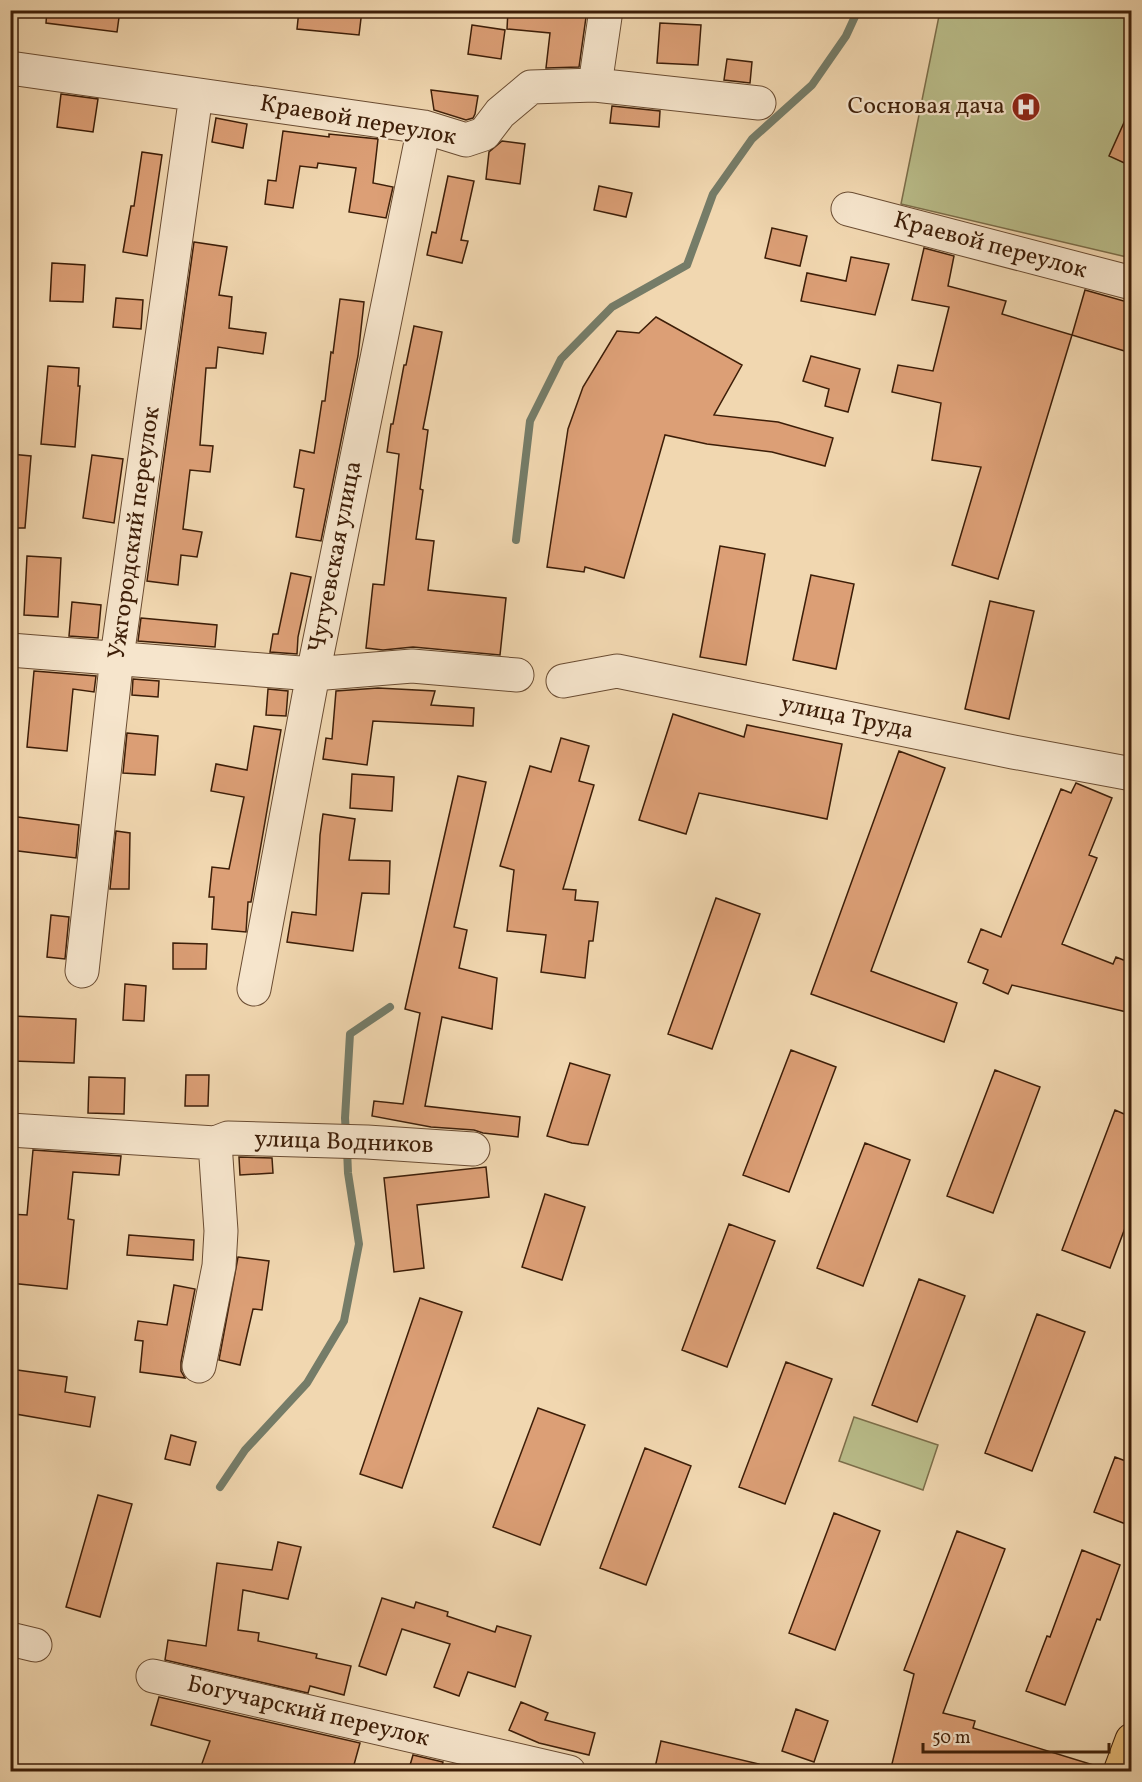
<svg xmlns="http://www.w3.org/2000/svg" width="1142" height="1782" viewBox="0 0 1142 1782" font-family="Vollkorn,serif">
  <rect width="100%" height="100%" fill="#f1d7b0"/>
  <filter id="stains"><feTurbulence type="fractalNoise" baseFrequency=".00333" numOctaves="4"/><feColorMatrix values="0 0 0 0 .2 0 0 0 0 .09 0 0 0 0 .02 0 0 0 .5 -.17"/></filter>
  <radialGradient id="worn" r=".72"><stop offset=".6" stop-color="#630" stop-opacity="0"/><stop offset="1" stop-color="#630" stop-opacity=".3"/></radialGradient>
  <path fill="#babe8b" stroke="#7c6e4a" stroke-width="1.5" d="M940 11H1131V258L901 204Z
    M854 1417 938 1445 923 1490 839 1461Z"/>
  <g fill="none" stroke-linecap="round" stroke-linejoin="round">
    <path stroke="#757c68" stroke-width="8" d="M516 540 530 421 561 359 612 307 687 265 713 194 752 139 812 85 846 36 858 10
      M346 1134 345 1118 350 1034 390 1007
      M220 1487 245 1450 307 1383 344 1321 359 1244 348 1173 347 1149"/>
  </g>
  <path fill="#dc9f76" stroke="#3d1e08" stroke-width="1.5" d="M47 10H120L117 32 46 23Z
    M299 10H362L359 35 297 29Z
    M508 10H587L579 67 546 68 550 33 507 29Z
    M660 23 701 25 698 65 657 63Z
    M472 25 505 30 501 59 468 54Z
    M727 59 752 62 750 83 724 80Z
    M431 90 478 96 475 114 473 118 466 120 434 110Z
    M61 94 98 99 93 132 57 127Z
    M612 106 660 111 659 127 610 123Z
    M1131 107V166L1109 156Z
    M216 118 247 124 243 148 212 142Z
    M283 131 329 137V134L378 139 373 183 393 187 386 218 349 212 356 168 318 163 317 168 300 166 293 208 265 204 268 180 276 181Z
    M502 141 525 144 520 184 486 179 489 152Z
    M142 152 162 155 147 256 123 252 131 206H134Z
    M448 176 474 181 461 240 468 241 462 263 427 255 432 232 436 233Z
    M599 186 632 193 626 217 594 210Z
    M772 228 807 236 800 266 765 258Z
    M194 242 227 247 219 295 232 297 229 328 266 333 263 354 218 347 216 368H206L200 445 213 446 210 472 190 470 183 529 202 532 197 557 181 555 178 585 147 581Z
    M924 248 954 256 948 286 1006 301 1002 314 1072 335 998 579 952 565 981 467 932 460 941 403 892 392 898 365 933 371 949 307 912 300Z
    M851 257 889 264 875 315 801 301 807 273 846 281Z
    M52 263 85 265 83 302 50 301Z
    M1085 290 1131 303V353L1072 335Z
    M116 298 143 300 141 329 113 327Z
    M340 299 364 302 358 356 321 541 296 537 304 489 294 487 300 450 314 453 322 401H325L331 352 333 353Z
    M656 317 742 365 714 415 778 422 833 438 825 466 772 452 707 444 665 435 624 578 585 567 584 572 547 567 568 429 583 387 617 331 639 333Z
    M414 326 442 332 423 429 428 430 420 489 423 490 416 539 434 541 428 590 506 598 500 655 413 647 383 650 366 648 373 584 384 585 399 454 387 452 391 424H393L404 365H406Z
    M811 356 860 369 848 412 825 406 829 389 803 381Z
    M48 366 79 368 78 386H80L75 447 41 444Z
    M10 454 31 456 25 528H10Z
    M92 455 123 459 114 523 83 518Z
    M720 546 765 554 746 665 700 657Z
    M27 556 61 558 58 617 24 615Z
    M291 573 311 577 298 637 297 654 270 652 273 634H278Z
    M811 575 854 584 836 669 793 660Z
    M990 601 1034 611 1009 719 965 709Z
    M72 602 101 605 98 638 69 636Z
    M141 618 217 625 215 647 138 641Z
    M34 671 96 676 94 692 73 689 67 751 27 747Z
    M133 679 159 681 158 697 132 695Z
    M378 688 435 691 431 705 474 708 473 726 373 721 367 765 323 759 326 738 332 739 336 691Z
    M268 689 288 691 286 716 266 715Z
    M673 714 744 737 747 725 842 744 827 819 699 793 686 834 639 820Z
    M254 726 281 730 251 902H248L246 932 212 929 214 897H209L212 867 229 869 244 797 211 791 216 764 247 770Z
    M127 733 158 736 155 775 123 773Z
    M561 738 589 746 579 781 594 785 563 889 576 890 575 900 598 902 593 941H589L585 978 541 972 546 935 507 931 514 870 500 866 530 766 551 772Z
    M899 751 945 768 871 971 957 1003 944 1042 811 994Z
    M352 774 394 777 392 811 350 808Z
    M458 776 486 782 454 927 467 930 459 968 497 978 492 1029 442 1017 425 1106 520 1117 518 1137 483 1133 474 1130 431 1127 372 1116 374 1101 403 1104 420 1013 405 1009Z
    M1076 783 1112 798 1089 855 1097 858 1062 944 1113 964 1116 957 1131 963V1013L1012 985 1008 994 983 983 988 970 968 962 981 929 1001 937 1061 789 1071 793Z
    M323 814 355 819 349 860 390 861 389 894 362 893 353 951 287 942 292 912 316 915 320 835Z
    M10 816 79 825 76 858 10 850Z
    M116 831 130 833 129 889H110Z
    M716 898 760 914 712 1049 668 1034Z
    M51 915 69 917 65 959 47 957Z
    M173 943 207 944 206 969H173Z
    M125 984 146 986 144 1021 123 1020Z
    M13 1016 76 1019 74 1063 12 1061Z
    M791 1050 836 1067 789 1192 743 1175Z
    M570 1063 610 1075 588 1145 572 1143 547 1136Z
    M995 1070 1040 1087 993 1213 947 1196Z
    M186 1075H209L208 1106H185Z
    M89 1077 125 1078 124 1114 88 1113Z
    M1115 1110 1131 1117V1212L1110 1268 1062 1250Z
    M865 1143 910 1160 863 1286 817 1268Z
    M33 1150 121 1156 119 1175 73 1172 68 1219 74 1220 67 1289 10 1283V1214L27 1215Z
    M239 1157 272 1158 273 1173 240 1175Z
    M486 1167 489 1197 417 1205 424 1268 394 1272 384 1178Z
    M545 1194 585 1207 562 1280 522 1267Z
    M729 1224 775 1241 727 1367 682 1350Z
    M129 1235 194 1240 193 1260 127 1255Z
    M238 1257 269 1261 262 1310 253 1309 240 1365 219 1360Z
    M919 1279 965 1296 917 1422 872 1405Z
    M174 1285 195 1289 181 1362V1371L185 1378 140 1372 143 1341 135 1340 138 1321 167 1325Z
    M420 1298 462 1312 402 1488 360 1474Z
    M1037 1314 1085 1332 1032 1471 985 1453Z
    M786 1362 832 1379 785 1504 739 1487Z
    M10 1369 67 1377 65 1392 95 1397 90 1427 10 1413Z
    M538 1408 585 1425 540 1545 493 1527Z
    M171 1435 196 1442 190 1465 165 1459Z
    M645 1448 691 1466 646 1585 600 1568Z
    M1115 1457 1131 1463V1526L1094 1512Z
    M98 1495 132 1504 100 1617 66 1607Z
    M834 1513 880 1531 835 1650 789 1633Z
    M957 1531 1005 1549 943 1713 975 1721 973 1728 1100 1767 1099 1772H890L914 1674 904 1670Z
    M278 1542 301 1547 288 1599 243 1590 238 1630 259 1633 258 1641 317 1654 316 1658 351 1666 344 1695 310 1686 308 1693 165 1660 168 1640 206 1646 217 1563 272 1570Z
    M1082 1550 1120 1565 1100 1620 1097 1619 1065 1705 1026 1691 1047 1636 1050 1637Z
    M382 1598 414 1608 416 1602 448 1612 447 1616 495 1632 497 1626 531 1636 515 1687 468 1672 459 1696 434 1687 450 1644 402 1629 386 1675 359 1666Z
    M159 1697 360 1743 352 1772H199L210 1741 151 1725Z
    M521 1702 548 1713 545 1720 595 1733 589 1755 539 1743 509 1730Z
    M796 1709 828 1721 814 1762 782 1751Z
    M661 1741 759 1764 758 1772H654Z
    M413 1755 443 1762 440 1772H408Z"/>
  <g fill="none" stroke-linecap="round" stroke-linejoin="round">
    <g stroke="#6a4c32" stroke-width="35">
      <path id="minor" d="M10 68 424 127 466 140 484 134 500 113 531 87 595 85 759 103
        M595 85 606 10
        M848 209 1132 283
        M10 650 313 674 412 666 517 675
        M563 681 617 671 1013 752 1132 774
        M82 971 117 657 196 95
        M254 989 313 674 424 127
        M10 1130 215 1143 228 1138 367 1142 473 1149
        M199 1366 219 1266 221 1231 215 1143
        M10 1639 35 1645
        M153 1676 569 1772"/>
    </g>
    <g stroke="#3d1e08" stroke-width="35">
      <path id="major" d="M1120 1772 1132 1740"/>
    </g>
    <use href="#minor" stroke="#f6e5cc" stroke-width="33"/>
    <use href="#major" stroke="#e8bc78" stroke-width="33"/>
  </g>
  <defs>
    <g id="hospital-disc" transform="scale(1.5)"><circle r="9.5" fill="#8f2418" stroke="#f6e5cc"/><path d="M-5-5h3v3.5h4V-5h3V5h-3V1.5h-4V5h-3Z" fill="#fff"/></g>
  </defs>
  <g fill-rule="evenodd">
    <use href="#hospital-disc" x="1026" y="107"/>
  </g>
  <g text-anchor="middle" dominant-baseline="central" stroke-width="4.5" stroke-linejoin="round" paint-order="stroke">
    <g font-size="24" fill="#3d1e08" stroke="#f6e5cc" text-anchor="end">
      <text x="1005" y="107">Сосновая дача</text>
    </g>
    <g font-size="24" fill="#3d1e08" stroke="#f6e5cc">
      <text transform="translate(358 121) rotate(10)">Краевой переулок</text>
      <text transform="translate(990 246) rotate(15)">Краевой переулок</text>
      <text transform="translate(135 533) rotate(-82)">Ужгородский переулок</text>
      <text transform="translate(336 557) rotate(-79)">Чугуевская улица</text>
      <text transform="translate(847 718) rotate(12)">улица Труда</text>
      <text transform="translate(344 1143) rotate(2)">улица Водников</text>
      <text transform="translate(308 1712) rotate(13)">Богучарский переулок</text>
    </g>
  </g>
  <rect width="1142" height="1782" fill="none" stroke="#f1d7b0" stroke-width="36"/>
  <rect x="12" y="12" width="1118" height="1758" fill="none" stroke="#3d1e08" stroke-width="3"/>
  <rect x="18" y="18" width="1106" height="1746" fill="none" stroke="#3d1e08" stroke-width="1.5"/>
  <path d="M923 1743v9h186v-9" fill="none" stroke="#3d1e08" stroke-width="3"/>
  <text x="932" y="1743" font-size="18" fill="#3d1e08" stroke="#f6e5cc" stroke-width="4.5" paint-order="stroke">50 m</text>
  <rect width="100%" height="100%" filter="url(#stains)"/>
  <rect width="100%" height="100%" fill="url(#worn)"/>
</svg>
